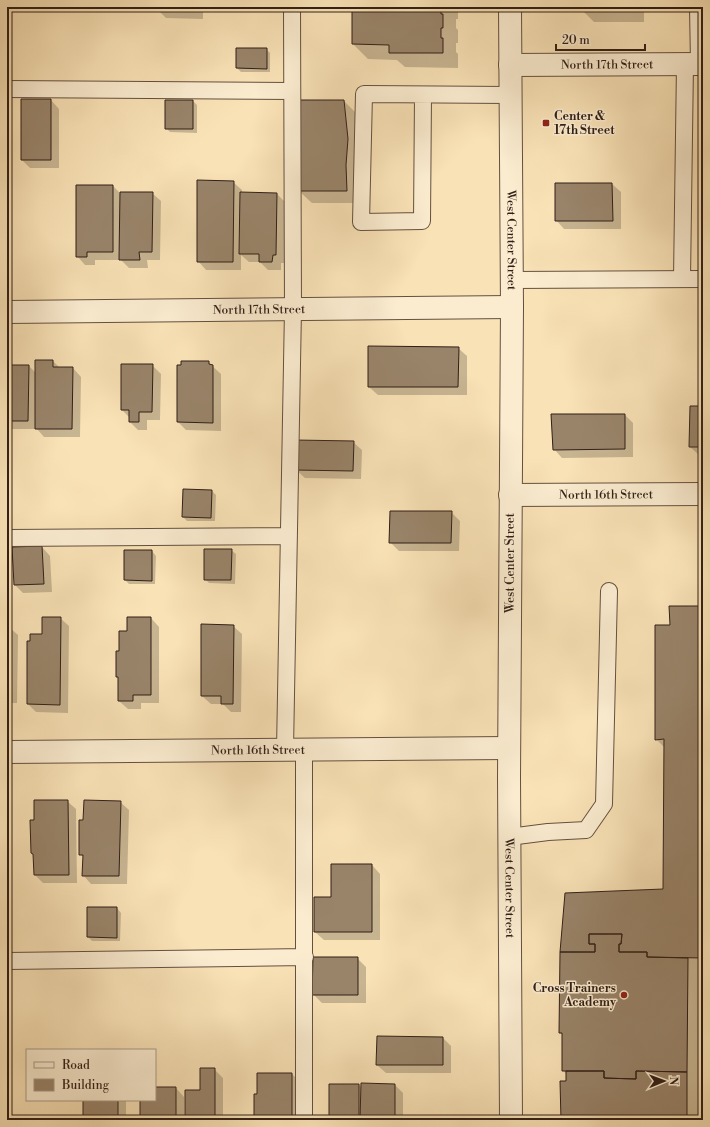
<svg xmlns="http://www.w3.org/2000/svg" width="710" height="1127" viewBox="0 0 710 1127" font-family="'Libre Bodoni',serif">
  <rect width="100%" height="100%" fill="#f9e2b6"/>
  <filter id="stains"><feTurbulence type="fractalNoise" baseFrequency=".005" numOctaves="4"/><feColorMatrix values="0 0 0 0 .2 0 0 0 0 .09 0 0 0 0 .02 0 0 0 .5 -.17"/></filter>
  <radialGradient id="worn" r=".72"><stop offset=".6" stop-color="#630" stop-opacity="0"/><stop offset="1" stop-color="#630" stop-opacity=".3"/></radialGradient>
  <path fill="#0003" d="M158 7H203V19L166 18 158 10Z
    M366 7H458V19H456V28L458 30V43H456V52L458 54V68L405 67 397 60 368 59 353 44Z
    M579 7H678V12H644V22H594Z
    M266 49 270 53V72H241L237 68Z
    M51 100 59 109V168H30L22 160Z
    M193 101 197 105V133L170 132 166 128Z
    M344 101 356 113 358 203H312L299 191Z
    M233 182 242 190V193L277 194 285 202 284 263H281V270H268L260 262H249L241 255V270H206L198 261Z
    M556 184H612L621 192V229H564L556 220Z
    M113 186 121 194 152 193 161 201 160 260H147L148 268H129L121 260H95V265H85L77 256Z
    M458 348 467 356V395H378L369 387Z
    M53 361 60 368H73L81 377 80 437H44L37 429H7V366H29L36 373Z
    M208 362 221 374V431L186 430 178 422Z
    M152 365 161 374 160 420H147V430H138L130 422V418L122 410Z
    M703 407V455H699L690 447Z
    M625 415 633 423V457L562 458 554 449Z
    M353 442 362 450 361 479 305 478 296 470Z
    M212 491 216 495 215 521H187L183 517Z
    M451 512 460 521 459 551H399L390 542Z
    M42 547 50 556 52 592 23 593 15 585 14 561H12V585H7V552L14 558Z
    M231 550 236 554 235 584 209 583 205 579Z
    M152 551 156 556 155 584H129L125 580Z
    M703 607V972H700L699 1120H562L567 1075 563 1070V1035L560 1033 664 890 665 748 656 739 671 626Z
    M60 618 69 626 68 713 36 712 28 704V642L43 635Z
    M151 618 159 627V703H141V709H128L119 701V679L117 676 128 632Z
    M233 626 242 634 241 712H231L223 704H211L202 696Z
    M7 627H9L18 635 17 703H7Z
    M67 801 76 809 77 883H43L35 875V856L32 853 35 821Z
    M120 802 129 810 127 884H91L83 875 84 858 80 854 84 821Z
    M372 865 380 874V940H324L315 932Z
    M117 908 121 913 120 941H92L88 937Z
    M357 958 366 967V1003H322L313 994Z
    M443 1038 451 1046V1073H386L377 1065Z
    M214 1069 223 1078V1120H186Z
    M292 1074 300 1082V1120H255L258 1095Z
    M359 1085 362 1088 395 1085 403 1093V1120H330Z
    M155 1088H176L184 1097V1120H141V1100H155Z
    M84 1100H126V1120H84Z"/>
  <path fill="#99846a" stroke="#311f17" d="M157 7H195V11L157 10Z
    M352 7H441V14H443V28H441V38H443V53H389V45L352 44Z
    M578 7H629V8Z
    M236 48H267V69L236 68Z
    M21 99H51V160H21Z
    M165 100H193V129H165Z
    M299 100H344L348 139 346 165 347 191H298Z
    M197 180 234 181 233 262H197Z
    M555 183H612L613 221H555Z
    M76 185H113V252H87V257H76Z
    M120 192H153L152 252H139L140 260H119Z
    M240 192 277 193 276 255H273L272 262H259V254H239Z
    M368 346 459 347 458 387H368Z
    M35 360H53V367H73L72 429H35Z
    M181 361H209V364L213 365V423L177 422V365H181Z
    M121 364H153L152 412H139V422H129V410H121Z
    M7 365H29L28 421H7Z
    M690 406H703V447H689Z
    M551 414H625V449L553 450Z
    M295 440 354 441 353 471 295 470Z
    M183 489 212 490 211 518 182 517Z
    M390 511H452L451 543H389Z
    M42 546 44 584 14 585 12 547Z
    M204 549H232L231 580H204Z
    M124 550H152V581L124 580Z
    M7 551H8V581H7Z
    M669 606H703V958L647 957V952H619V944H621L622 934H589V944H595V952H560L565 893 663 889 664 739 655 740V625H670Z
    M42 617H61L60 705 27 704V641H30V634H42Z
    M127 617H151V695H133V701H118V677H116V651H119V631H127Z
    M201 624 234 625 233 704H221V696H201Z
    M7 626H10L9 695H7Z
    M34 800H68L69 875H34L33 854 31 853 30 820H34Z
    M84 800 121 801 119 876H82L83 855H79V820H83Z
    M331 864H372V932H314V897H331Z
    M87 907H117V938L87 937Z
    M589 934H622L621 944H619V952H647V957L688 958 687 1072 636 1071V1079L604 1078V1071H562V1033H559L560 952H595V944H589Z
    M313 957H358V995H312Z
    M377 1036 443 1037V1065H376Z
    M200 1068H215V1120H185V1090H200Z
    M566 1071H604V1078L636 1079V1071L687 1072V1120H561L560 1081H566Z
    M257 1073H292V1120H254V1094H257Z
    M361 1083 395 1084V1120H360Z
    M329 1084H359V1120H329Z
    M155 1087H176V1120H140V1100H155Z
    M83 1100H118V1120H83Z"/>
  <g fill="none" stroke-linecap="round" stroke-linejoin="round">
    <g stroke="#63503f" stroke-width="18">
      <path id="service" d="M698 7 699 64
        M7 89 292 91
        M423 95 422 221 361 222 364 94 510 95
        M682 279 685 64
        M511 280 703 279
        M7 538 289 536
        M304 749V1120
        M285 750 293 309 292 7
        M509 837 548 832 586 830 604 804 609 591
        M7 961 305 957"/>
    </g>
    <g stroke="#63503f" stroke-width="24">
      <g id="minor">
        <path id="s1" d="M510 65 703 64"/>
        <path id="s2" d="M7 312 512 307"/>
        <path id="s3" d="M510 495 703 494"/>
        <path id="s4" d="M7 752 509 748"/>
      </g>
    </g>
    <g stroke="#63503f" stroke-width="24">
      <g id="tertiary">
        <path id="s5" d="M510 7 512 307 509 778 511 1120"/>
      </g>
    </g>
    <use href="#service" stroke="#fbecd0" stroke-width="16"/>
    <use href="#minor" stroke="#fbecd0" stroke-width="22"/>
    <use href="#tertiary" stroke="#fbecd0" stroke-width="22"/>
  </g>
  <g fill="#8f2418" stroke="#fbecd0" stroke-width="1.5">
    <rect x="542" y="119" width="8" height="8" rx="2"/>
    <circle cx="624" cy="995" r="4"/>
  </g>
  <g text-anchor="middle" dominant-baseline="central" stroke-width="3" stroke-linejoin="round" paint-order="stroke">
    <g font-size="12" fill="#311f17" stroke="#fbecd0">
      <text stroke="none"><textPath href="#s1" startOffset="97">North 17th Street</textPath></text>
      <text stroke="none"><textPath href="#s5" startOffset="233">West Center Street</textPath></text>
      <text stroke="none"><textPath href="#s2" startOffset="252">North 17th Street</textPath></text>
      <text stroke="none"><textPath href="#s3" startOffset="96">North 16th Street</textPath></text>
      <text transform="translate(510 563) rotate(-90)">West Center Street</text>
      <text stroke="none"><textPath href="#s4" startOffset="251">North 16th Street</textPath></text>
      <text stroke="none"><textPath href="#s5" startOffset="881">West Center Street</textPath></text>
    </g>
    <g font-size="12" font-weight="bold" fill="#311f17" stroke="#fbecd0" text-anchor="start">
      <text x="554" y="116">Center &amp;<tspan x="554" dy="14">17th Street</tspan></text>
      <text x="616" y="988" text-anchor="end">Cross Trainers<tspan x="616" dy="14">Academy</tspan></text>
    </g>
  </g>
  <rect width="710" height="1127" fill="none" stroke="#f9e2b6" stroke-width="24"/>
  <rect x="8" y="8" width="694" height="1111" fill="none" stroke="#311f17" stroke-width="2"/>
  <rect x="12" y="12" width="686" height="1103" fill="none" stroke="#311f17"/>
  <rect x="26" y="1049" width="130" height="52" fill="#fbecd0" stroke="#aa9a86"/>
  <rect x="34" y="1062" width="20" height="6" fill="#fbecd0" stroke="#aa9a86"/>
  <text x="62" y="1069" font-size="12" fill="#311f17">Road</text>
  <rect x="34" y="1079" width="20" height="12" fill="#99846a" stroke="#aa9a86"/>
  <text x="62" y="1089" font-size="12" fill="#311f17">Building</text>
  <g transform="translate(664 1081) rotate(89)" stroke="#fbecd0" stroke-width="3" paint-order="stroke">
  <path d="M0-3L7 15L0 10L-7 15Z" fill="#311f17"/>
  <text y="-6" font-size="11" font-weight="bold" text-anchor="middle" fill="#311f17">N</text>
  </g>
  <path d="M556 44v6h89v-6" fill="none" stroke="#311f17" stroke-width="2"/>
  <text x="562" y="44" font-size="12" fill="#311f17" stroke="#fbecd0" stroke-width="3" paint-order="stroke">20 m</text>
  <rect width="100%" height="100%" filter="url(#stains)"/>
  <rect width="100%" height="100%" fill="url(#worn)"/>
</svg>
